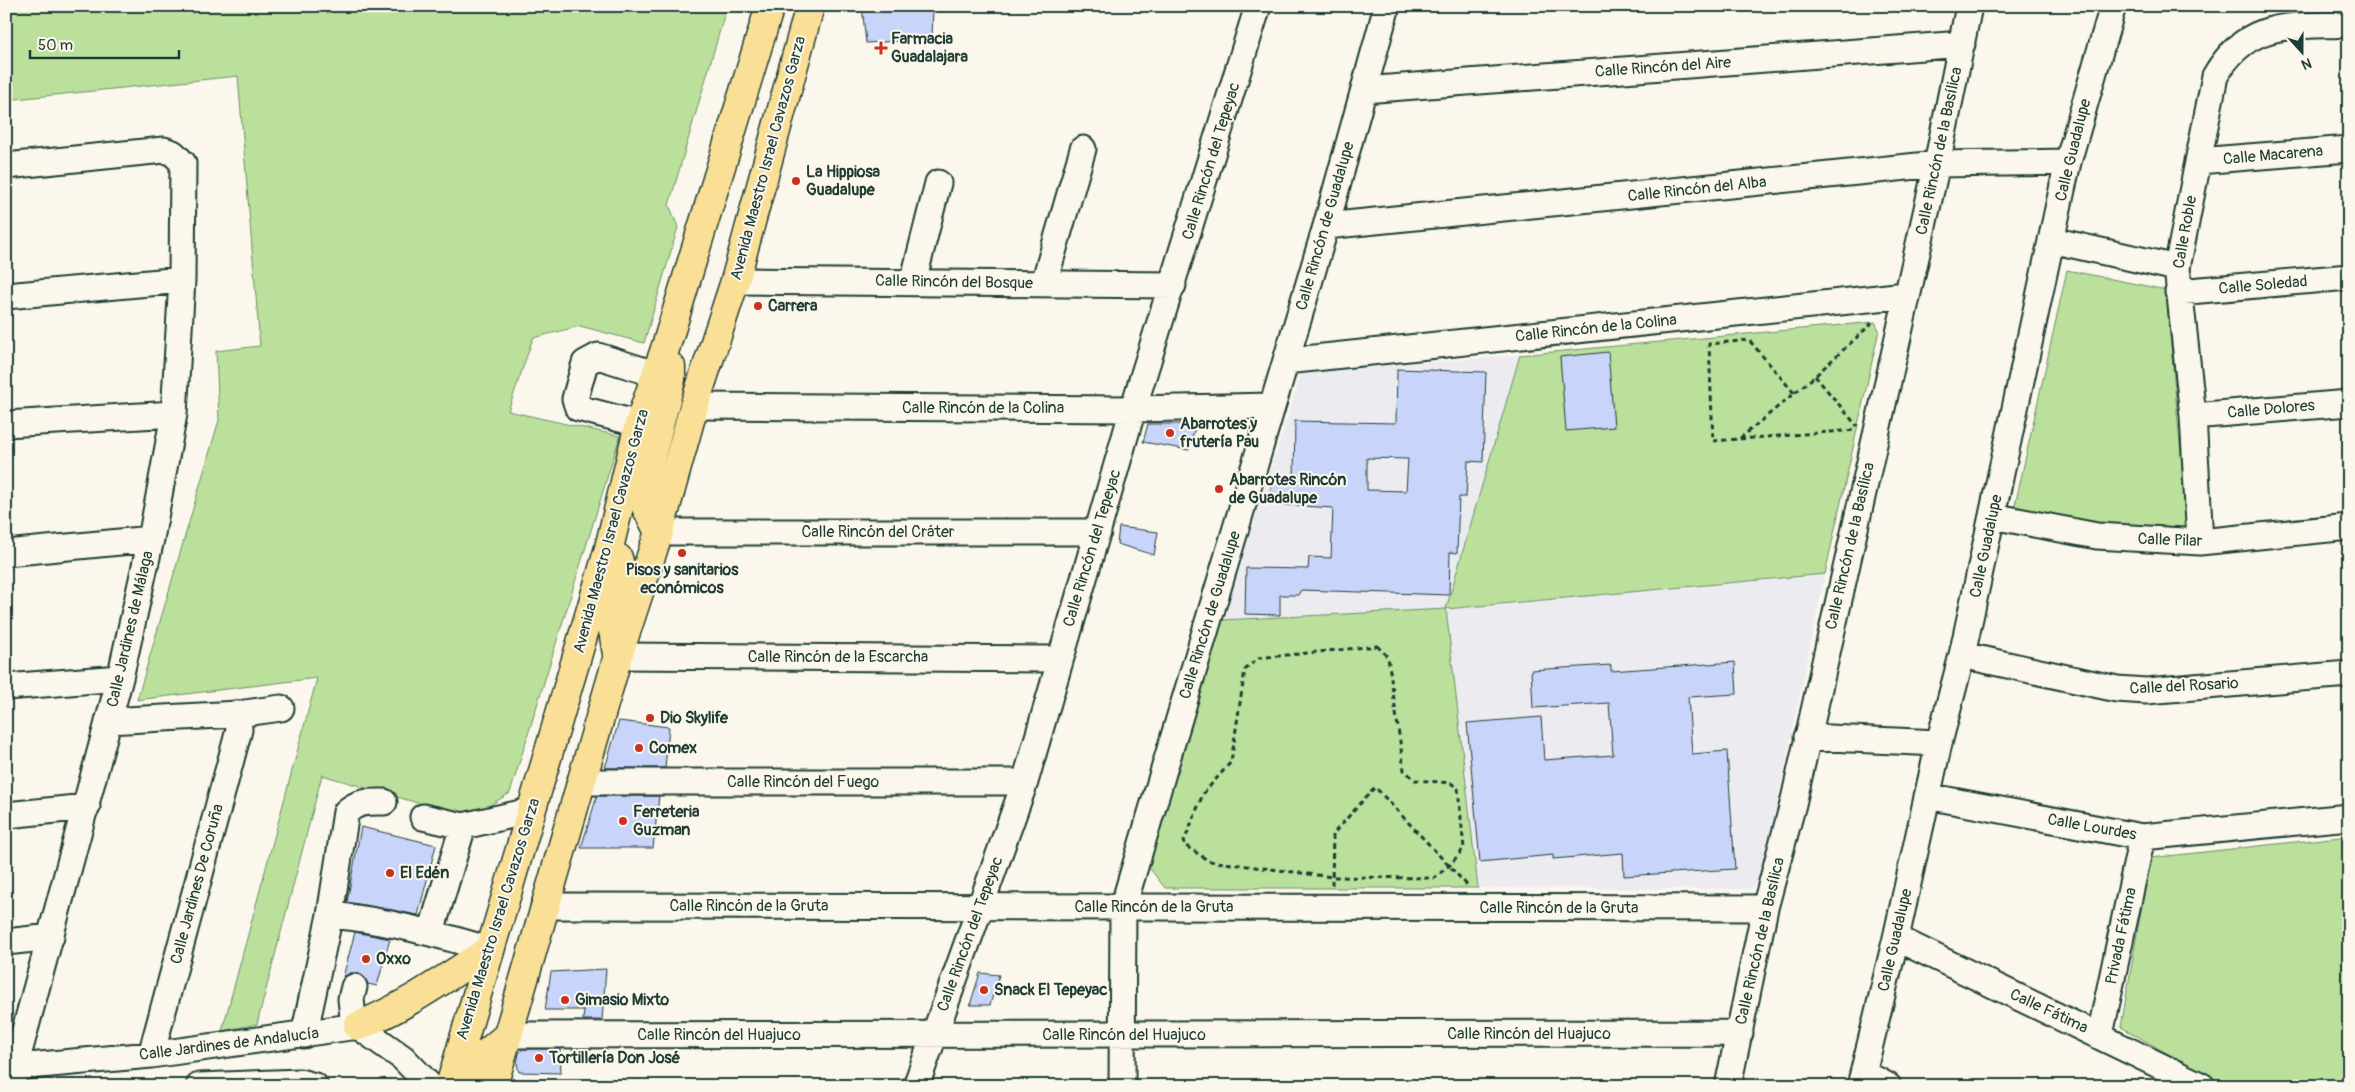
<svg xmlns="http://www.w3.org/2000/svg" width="2355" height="1092" viewBox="0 0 2355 1092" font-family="Pangolin,sans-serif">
  <rect width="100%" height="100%" fill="#fbf7ec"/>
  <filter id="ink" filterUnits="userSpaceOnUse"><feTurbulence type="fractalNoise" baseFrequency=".02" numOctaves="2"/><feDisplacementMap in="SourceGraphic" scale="10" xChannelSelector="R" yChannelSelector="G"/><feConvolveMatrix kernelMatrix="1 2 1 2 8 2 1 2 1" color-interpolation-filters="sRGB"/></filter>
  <g filter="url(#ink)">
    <path fill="#ececf0" d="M1520 355 1447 609 1825 574 1762 876 1750 889 1478 888 1446 609 1222 620 1302 372Z"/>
    <path fill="#bae09b" stroke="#6c8e68" d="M6 6H727L669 205 678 227 644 343 580 326 533 338 508 411 620 436 510 793 469 818 322 775 257 1024 222 1031 317 678 137 700 219 420 216 351 260 346 238 76 6 100Z
      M2067 270 2166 290 2188 532H2140L2014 510Z
      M1875 322 1879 330 1825 574 1446 609 1478 888H1165L1147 865 1222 620 1446 609 1520 355Z
      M2349 836V1086H2224L2121 1027 2150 858Z"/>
    <path fill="#c9d4fb" stroke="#1f3d34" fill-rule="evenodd" d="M862 6H933L932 39 866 43Z
      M1608 352 1614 427 1566 431 1560 357Z
      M1397 369 1486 372 1483 462 1468 461 1466 497H1459L1457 553 1450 552 1449 595 1301 590 1298 595H1280V615L1245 614 1246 568 1308 569 1309 557 1331 558 1333 508 1270 504 1271 478 1294 479 1295 421 1396 423ZM1367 458 1408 459 1406 491 1367 490Z
      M1148 424H1196L1189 450 1143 442Z
      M1119 527 1158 532 1154 555 1117 544Z
      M1735 662 1737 694 1688 697 1692 754 1727 751 1735 869 1624 876 1623 853 1553 859V855L1480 862 1467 723 1541 717 1544 760 1613 755 1609 703 1533 708 1531 670 1611 665V671Z
      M619 721 669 727 665 768H605Z
      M597 796H659L653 848H581Z
      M361 827 436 845 418 915 347 902Z
      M355 932 390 939 377 986 368 984 364 977 357 973H350L343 977Z
      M606 969 602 1020H583L584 1010H545L551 972Z
      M980 973 999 975 990 1005H970Z
      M523 1049H560L561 1073 519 1072 517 1063 519 1053Z"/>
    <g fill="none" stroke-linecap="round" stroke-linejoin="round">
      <g stroke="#1f3d34" stroke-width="29">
        <path id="minor" d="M1364 90 1962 44
          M2198 161 2349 149
          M6 166 164 150 173 153 183 163 182 280 174 414 151 539 120 678 15 1067 12 1086
          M1326 226 1937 164 2068 162
          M2051 240 2177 268
          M735 281 1173 285
          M913 282 938 183
          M1044 283 1083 149
          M2178 292 2349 277
          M6 296 182 280
          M1286 361 1906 295
          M694 406 1133 409 1272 406
          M2193 416 2349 403
          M6 424 174 414
          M639 424 578 408 575 399 585 363 598 356 655 374
          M1992 516 2097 536 2200 542 2349 527
          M659 532H1098
          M2200 542 2193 416 2177 268 2215 76C2248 19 2290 27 2349 24
          M6 553 151 539
          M1962 655 2117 689 2146 691 2349 674
          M618 656 1059 659
          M6 687 120 678
          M108 721 238 714 281 708
          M1807 737 1939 743
          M580 782H1025
          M1927 796 2142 837 2349 817
          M6 815 87 807
          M423 817 463 826 530 811
          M544 906 1765 908
          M330 915C386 920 437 934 490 950
          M431 932 463 826
          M1896 938 2202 1086
          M6 942 51 937
          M354 1027 351 999 354 987
          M304 1035 330 915 346 812C358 801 368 802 384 802
          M508 1035 1740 1033
          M2100 1035 2142 837
          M151 1055 239 730 238 714
          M6 1068 151 1055 358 1026 403 1058 430 1086
          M1864 1073 1888 1086
          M199 1086 300 1082 315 1086
          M916 1086 1025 782 1133 409 1258 6
          M1122 1086 1123 907 1326 226 1387 6
          M1728 1086 1765 908 1793 804 1937 164 1969 6
          M1860 1086 1896 938 1939 743 1962 655 2068 162 2113 6"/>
      </g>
      <g stroke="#1f3d34" stroke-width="31">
        <path id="major" d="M659 532 646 507V475L671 380V367
          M617 654 610 613 622 572 618 558
          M358 1026C406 1007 446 977 490 950
          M450 1086 609 548 639 424 667 343 770 6
          M458 1086 482 1057 508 1035
          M493 1086 618 656 659 532 694 406 735 281 810 6"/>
      </g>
      <path stroke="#1f3d34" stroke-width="3" stroke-dasharray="5 4" stroke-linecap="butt" d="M1815 376 1857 426
        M1794 393 1749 340 1709 344 1713 441 1739 439 1815 376 1871 324V321
        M1740 439 1856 430
        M1377 646 1388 657 1404 770 1415 780 1451 783 1458 789 1464 848 1450 865 1434 878 1332 877 1209 861 1183 844 1203 794 1231 762 1245 670 1258 658Z
        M1332 885 1333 834 1375 787 1467 885"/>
      <use href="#minor" stroke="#fbf7ec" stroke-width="25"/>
      <use href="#major" stroke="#fadf96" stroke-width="28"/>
    </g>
  </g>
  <g fill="#c8321e" stroke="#fbf7ec" stroke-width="2">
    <path d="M878.5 40.5h5v5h5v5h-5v5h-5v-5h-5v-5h5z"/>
    <circle cx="796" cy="181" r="5"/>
    <circle cx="758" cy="306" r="5"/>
    <circle cx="1170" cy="433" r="5"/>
    <circle cx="1219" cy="489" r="5"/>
    <circle cx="682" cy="553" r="5"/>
    <circle cx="650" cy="718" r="5"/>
    <circle cx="639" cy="748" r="5"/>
    <circle cx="623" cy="821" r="5"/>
    <circle cx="390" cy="873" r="5"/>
    <circle cx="366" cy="959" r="5"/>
    <circle cx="984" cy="990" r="5"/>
    <circle cx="565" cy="1000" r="5"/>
    <circle cx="539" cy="1058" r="5"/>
  </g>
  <g text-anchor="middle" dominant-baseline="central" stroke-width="4" stroke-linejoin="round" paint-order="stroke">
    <g font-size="16" font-weight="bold" fill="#1f3d34" stroke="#fbf7ec" text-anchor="start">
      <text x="891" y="39">Farmacia<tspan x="891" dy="18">Guadalajara</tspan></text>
      <text x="806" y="172">La Hippiosa<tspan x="806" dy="18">Guadalupe</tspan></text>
      <text x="768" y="306">Carrera</text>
      <text x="1180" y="424">Abarrotes y<tspan x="1180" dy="18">frutería Pau</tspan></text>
      <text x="1229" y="480">Abarrotes Rincón<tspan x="1229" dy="18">de Guadalupe</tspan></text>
      <text x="682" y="570" text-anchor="middle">Pisos y sanitarios<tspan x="682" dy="18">económicos</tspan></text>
      <text x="660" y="718">Dio Skylife</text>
      <text x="649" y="748">Comex</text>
      <text x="633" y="812">Ferreteria<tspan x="633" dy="18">Guzman</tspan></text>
      <text x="400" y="873">El Edén</text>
      <text x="376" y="959">Oxxo</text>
      <text x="994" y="990">Snack El Tepeyac</text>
      <text x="575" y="1000">Gimasio Mixto</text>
      <text x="549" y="1058">Tortillería Don José</text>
    </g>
    <g font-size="16" fill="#1f3d34" stroke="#fbf7ec">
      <text transform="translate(1663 67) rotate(-4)">Calle Rincón del Aire</text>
      <text transform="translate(2073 150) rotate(-76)">Calle Guadalupe</text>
      <text transform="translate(1939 151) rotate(-78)">Calle Rincón de la Basílica</text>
      <text transform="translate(2273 155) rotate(-5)">Calle Macarena</text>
      <text transform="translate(768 158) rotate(-75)">Avenida Maestro Israel Cavazos Garza</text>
      <text transform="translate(1211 161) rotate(-73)">Calle Rincón del Tepeyac</text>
      <text transform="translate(1697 189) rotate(-6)">Calle Rincón del Alba</text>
      <text transform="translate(1325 226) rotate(-74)">Calle Rincón de Guadalupe</text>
      <text transform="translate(2185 232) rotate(-80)">Calle Roble</text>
      <text transform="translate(954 282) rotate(1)">Calle Rincón del Bosque</text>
      <text transform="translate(2263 285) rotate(-5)">Calle Soledad</text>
      <text transform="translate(1596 328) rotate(-6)">Calle Rincón de la Colina</text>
      <text x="983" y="408">Calle Rincón de la Colina</text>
      <text transform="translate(2271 409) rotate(-5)">Calle Dolores</text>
      <text transform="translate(611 531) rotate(-75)">Avenida Maestro Israel Cavazos Garza</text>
      <text x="878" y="532">Calle Rincón del Cráter</text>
      <text transform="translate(2170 540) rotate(2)">Calle Pilar</text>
      <text transform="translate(1850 546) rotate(-77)">Calle Rincón de la Basílica</text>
      <text transform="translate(1986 546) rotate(-78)">Calle Guadalupe</text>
      <text transform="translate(1092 548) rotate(-73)">Calle Rincón del Tepeyac</text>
      <text transform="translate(1210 615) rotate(-73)">Calle Rincón de Guadalupe</text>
      <text transform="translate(130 629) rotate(-77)">Calle Jardines de Málaga</text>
      <text x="838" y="657">Calle Rincón de la Escarcha</text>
      <text transform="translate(2184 686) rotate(-3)">Calle del Rosario</text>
      <text x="803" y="782">Calle Rincón del Fuego</text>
      <text transform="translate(2092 827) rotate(10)">Calle Lourdes</text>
      <text transform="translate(197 884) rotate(-75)">Calle Jardines De Coruña</text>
      <text x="749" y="906">Calle Rincón de la Gruta</text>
      <text x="1154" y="907">Calle Rincón de la Gruta</text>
      <text x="1559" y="908">Calle Rincón de la Gruta</text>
      <text transform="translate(498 919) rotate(-73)">Avenida Maestro Israel Cavazos Garza</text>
      <text transform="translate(970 934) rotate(-70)">Calle Rincón del Tepeyac</text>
      <text transform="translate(2121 936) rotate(-78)">Privada Fátima</text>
      <text transform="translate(1895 940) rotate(-77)">Calle Guadalupe</text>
      <text transform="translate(1760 941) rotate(-77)">Calle Rincón de la Basílica</text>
      <text transform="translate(2049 1011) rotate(25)">Calle Fátima</text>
      <text x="1529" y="1034">Calle Rincón del Huajuco</text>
      <text x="719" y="1035">Calle Rincón del Huajuco</text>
      <text x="1124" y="1035">Calle Rincón del Huajuco</text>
      <text transform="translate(229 1044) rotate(-7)">Calle Jardines de Andalucía</text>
    </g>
  </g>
  <rect width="2355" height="1092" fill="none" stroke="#fbf7ec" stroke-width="25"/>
  <rect x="12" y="12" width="2330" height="1067" fill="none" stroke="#1f3d34" stroke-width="2" filter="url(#ink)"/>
  <g transform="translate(2302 52) rotate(159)" stroke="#fbf7ec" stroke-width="4" paint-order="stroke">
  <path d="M0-4L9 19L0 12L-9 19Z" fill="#1f3d34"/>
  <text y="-8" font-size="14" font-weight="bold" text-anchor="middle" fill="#1f3d34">N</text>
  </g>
  <path d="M30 50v8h149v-8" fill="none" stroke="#1f3d34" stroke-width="2.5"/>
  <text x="38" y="50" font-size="15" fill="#1f3d34" stroke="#fbf7ec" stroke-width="4" paint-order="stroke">50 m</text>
</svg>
